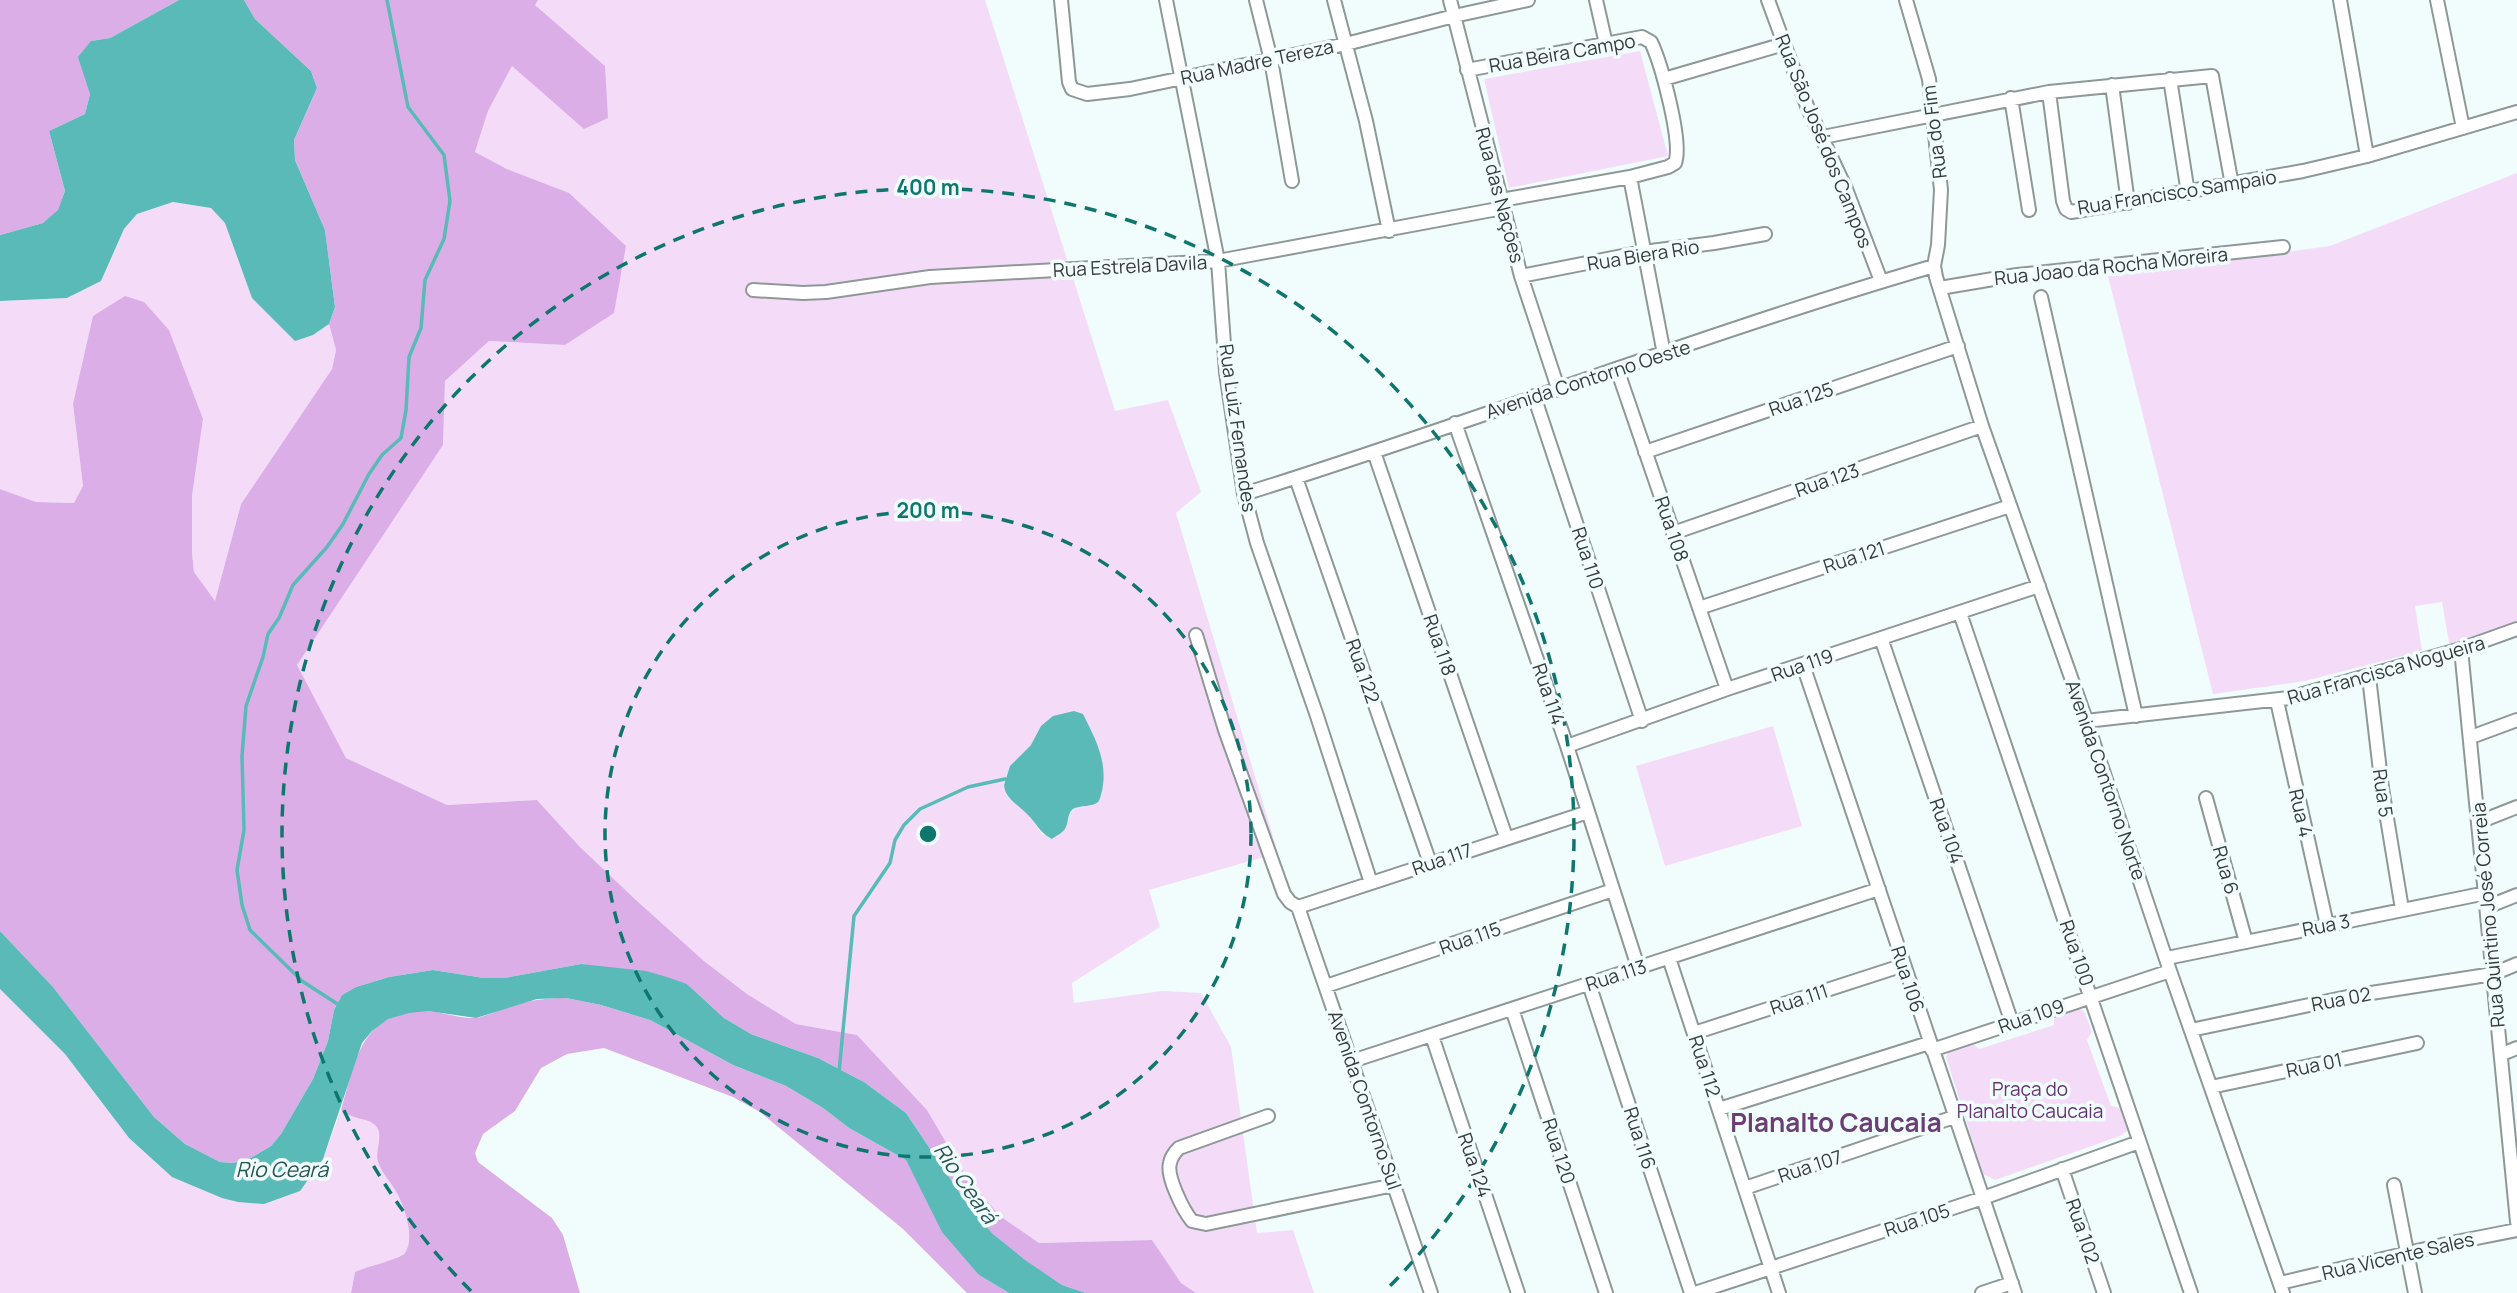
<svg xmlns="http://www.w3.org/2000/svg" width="2517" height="1293" viewBox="0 0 2517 1293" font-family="Manrope,sans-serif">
  <rect width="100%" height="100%" fill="#f1fcfc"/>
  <path fill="#f4dcf9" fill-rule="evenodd" d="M538 0H985L1115 411 1168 400 1201 492 1176 513 1278 853 1149 890 1160 927 1072 983 1074 1003 1162 991 1201 993 1231 1047 1257 1233 1293 1230 1314 1293H1196L1181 1283 1151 1240 1039 1243 1000 1216 967 1178 927 1110 857 1035 796 1024 747 994 704 961 637 901 580 847 537 800 447 805 346 758 296 665 443 445 445 381 489 341 565 345 507 169 475 152 488 111 512 66 540 89 605 66 534 5ZM1031 745 1096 804C1082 805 1070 806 1068 822L1043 835 1028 814 1009 798 1004 785 1010 766Z
    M1640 51 1668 156 1509 188 1484 79Z
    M2517 173V624L2450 648 2442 602 2415 606 2422 651 2305 681 2213 694 2108 276 2330 246Z
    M173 202 211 208 226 223 252 298 313 335 329 324 336 350 332 369 241 504 215 602 194 572 192 553V496L203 419 73 404 83 486 74 503 36 502 0 489V301L67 298 101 281 124 229 137 214Z
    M1773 726 1802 826 1665 866 1636 766Z
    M0 989 65 1054 129 1138 172 1177 323 1159 341 1110C353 1120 368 1118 375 1125 385 1135 374 1150 378 1162 382 1174 392 1183 398 1195 405 1209 415 1238 405 1253 401 1259 366 1267 355 1272L351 1293H0Z
    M2075 1007 2084 1011 2092 1032 2087 1040 2111 1106 2120 1108 2127 1131 2120 1136 1995 1180 1983 1174 1946 1057 1951 1047 1970 1041 1979 1049 2054 1025V1014Z"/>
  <path fill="#dcaee7" d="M0 0H179L110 38 91 41 90 94 85 114 49 131 65 191 58 211 43 223 0 235Z
    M244 0H538L535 5 605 66 608 118 584 129 512 66 488 111 475 152 507 169 569 193 626 246 614 313 565 345 489 341 445 381 443 445 297 665 346 758 447 805 537 800 580 847 637 901 704 961 747 994 796 1024 857 1035 927 1110 967 1178 1000 1216 1039 1243 1152 1240 1181 1283 1196 1293H1086L1062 1285 1024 1260 993 1234 969 1207 906 1113 864 1082 818 1058 751 1034 724 1018 687 984 581 964 504 978H484L433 970 389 977 356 987 342 995 334 1010 328 1041 313 1079 281 1134 271 1146 247 1160 233 1163 220 1162 185 1144 154 1117 53 987 0 931V489L36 502 74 503 83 486 73 404 93 316 125 296 144 302 169 330 203 419 192 496V553L194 572 215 601 241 504 332 369 336 350 329 324 335 307 325 230 295 160 294 140 317 88 311 71 255 19Z
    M566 998 601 1005 650 1020 733 1065 786 1086 823 1108 849 1128 906 1160 922 1190 979 1275 1009 1293H967L903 1229 760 1112 733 1097 604 1048 567 1054 541 1068 515 1111 483 1134 475 1153 478 1162 552 1218 563 1235 580 1293H351L355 1272C365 1267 401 1259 405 1253 415 1238 405 1209 398 1195 392 1183 382 1174 378 1162 374 1150 385 1135 375 1125 368 1118 353 1120 341 1110 356 1060 361 1009 428 1011 443 1012 461 1019 476 1018 488 1016 501 1009 512 1006 530 1000 547 998 566 998Z"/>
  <path fill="#59bab8" d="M179 0H244L255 19 311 71 317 88 294 140 295 160 325 230 335 307 329 324 313 335 295 341 252 298 225 223 211 208 173 202 137 214 124 229 101 281 67 298 0 301V235L43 223 58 210 65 191 49 131 85 114 90 94 78 57 91 41 110 38Z
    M1074 711 1083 714C1096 740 1108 762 1102 791 1101 794 1100 800 1098 802 1093 807 1080 805 1073 809 1067 814 1069 822 1065 829 1062 833 1056 836 1052 839 1040 833 1037 824 1028 815 1019 805 1005 799 1004 785L1010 766 1031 745 1041 726 1053 716Z
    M0 931 53 987 154 1117 185 1144 220 1162 233 1163 247 1160 271 1146 281 1134 313 1079 328 1041 334 1010 342 995 356 987 389 977 433 970 484 978H504L581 964 646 971 667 977 687 984 724 1018 751 1034 818 1058 864 1082 906 1113 969 1207 993 1234 1025 1260 1062 1285 1086 1293H1009L979 1275 942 1232 906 1160 849 1128 823 1108 786 1086 733 1065 650 1020 601 1005 566 998 537 999 476 1018 428 1011 409 1013 388 1019 372 1031 362 1043 323 1159 300 1191 264 1204 238 1202 222 1198 172 1177 129 1138 65 1054 0 989Z"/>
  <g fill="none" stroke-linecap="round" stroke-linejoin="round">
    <path stroke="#59bab8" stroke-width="3.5" d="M339 1005 302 981 250 930 242 905 237 870 244 830 242 756 246 706 263 657 268 634 279 618 293 585 327 547 343 524 369 474 382 455 401 438 406 410 409 357 421 328 425 280 444 239 450 201 444 155 408 107 387 0
      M839 1072 854 916 890 863 895 840 904 825 920 809 968 787 1005 779"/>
    <g stroke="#8e9897" stroke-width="16">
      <path id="minor" d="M1061 0 1069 82 1072 89 1087 94 1130 89 1346 44 1454 16 1528 0
        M1166 0 1218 261 1226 372 1244 494 1257 543 1317 716 1371 883
        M1256 0 1271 60 1292 181
        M1334 0 1366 121 1389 231
        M1450 0 1521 276 1558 388
        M1596 0 1606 44
        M1768 0 1807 106 1846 189 1881 281
        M1906 0 1929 79 1941 190 1938 245 1934 266 1936 277 1982 426 2085 717 2170 971 2283 1293
        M2340 0 2367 156
        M2437 0 2463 128
        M1467 70 1642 37 1651 42C1661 63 1683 142 1675 163L1668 167 1630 177 1501 200
        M1664 79 1784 44
        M2170 79 2188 193
        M2112 85 2128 203
        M2049 92 2212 76 2232 185
        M2011 98 2029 210
        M1823 137 2049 92 2063 201 2066 209 2071 212 2303 171 2367 156 2517 112
        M1630 177 1664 354
        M1521 276 1643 252 1714 243 1765 234
        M1940 288 2017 275 2283 247
        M753 290 803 293 826 292 930 277 1218 261 1503 208
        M2041 297 2136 716
        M1617 369 1727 689
        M1534 396 1642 721
        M1455 423 1567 746 1638 967
        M1374 452 1506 837
        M1645 452 1958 346
        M1296 478 1430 863
        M1244 494C1475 422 1701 334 1934 266
        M1673 533 1982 426
        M1699 608 2010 506
        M1960 613 2191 1293
        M1196 635 1225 730 1284 894 1290 902 1298 907
        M1881 638 2012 1023
        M2461 649 2517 1222
        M1803 665 2015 1293
        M2369 677 2382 788 2402 909
        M2277 701 2327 925
        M2086 721 2289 698 2461 649 2517 629
        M2471 737 2517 720
        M1567 746 1727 689 2039 586
        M2206 798 2246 942
        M2479 822 2517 807
        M1298 907 1431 1293
        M1298 907 1588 812
        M2487 907 2517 895
        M1669 958 1779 1293
        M2167 958 2486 893
        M1589 984 1691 1293
        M1326 986 1613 890
        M1512 1009 1606 1293
        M2191 1030 2352 996 2493 974 2517 964
        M1694 1033 1904 965
        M1432 1036 1518 1293
        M1932 1050 2170 971
        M2502 1054 2517 1048
        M1352 1061 1879 889
        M2211 1087 2417 1043
        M1719 1109 1929 1043
        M1268 1116 1179 1148C1175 1152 1171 1157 1170 1163 1166 1176 1183 1210 1192 1221L1206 1224 1394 1185
        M2062 1169 2104 1293
        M2394 1185 2415 1293
        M1745 1188 1954 1117
        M2280 1283 2451 1243 2517 1230
        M1695 1293 1983 1198 2139 1142
        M1982 1293 2012 1283"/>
    </g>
    <use href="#minor" stroke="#fff" stroke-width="12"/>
  </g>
  <g fill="none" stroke="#0f766e" stroke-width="3.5" stroke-dasharray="12 9">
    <circle cx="928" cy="834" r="323"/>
    <path d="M471 1291A646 646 0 1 1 1385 1291"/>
  </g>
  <g text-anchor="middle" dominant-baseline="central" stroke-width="7" stroke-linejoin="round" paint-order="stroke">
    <g font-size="19" fill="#373b3b" stroke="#f1fcfc">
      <text transform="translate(1562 53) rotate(-10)">Rua Beira Campo</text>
      <text transform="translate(1257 62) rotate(-12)">Rua Madre Tereza</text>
      <text transform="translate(1934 132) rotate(-97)">Rua do Fim</text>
      <text transform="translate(1824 141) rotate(68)">Rua São José dos Campos</text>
      <text transform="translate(2177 192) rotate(-9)">Rua Francisco Sampaio</text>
      <text transform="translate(1500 195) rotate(75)">Rua das Nações</text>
      <text transform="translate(1643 255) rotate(-9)">Rua Biera Rio</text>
      <text transform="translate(1130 266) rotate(-3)">Rua Estrela Davila</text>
      <text transform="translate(2111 266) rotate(-6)">Rua Joao da Rocha Moreira</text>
      <text transform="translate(1588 379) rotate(-18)">Avenida Contorno Oeste</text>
      <text transform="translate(1801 399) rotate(-19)">Rua 125</text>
      <text transform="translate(1238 428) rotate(82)">Rua Luiz Fernandes</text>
      <text transform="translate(1827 480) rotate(-19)">Rua 123</text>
      <text transform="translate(1672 529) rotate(71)">Rua 108</text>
      <text transform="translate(1854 557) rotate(-18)">Rua 121</text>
      <text transform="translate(1588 558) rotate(72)">Rua 110</text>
      <text transform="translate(1440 645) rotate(71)">Rua 118</text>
      <text transform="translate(1802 665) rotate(-19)">Rua 119</text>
      <text transform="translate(2386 670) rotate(-16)">Rua Francisca Nogueira</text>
      <text transform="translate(1363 671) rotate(71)">Rua 122</text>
      <text transform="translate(1549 694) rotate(71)">Rua 114</text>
      <text transform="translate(2106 780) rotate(71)">Avenida Contorno Norte</text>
      <text transform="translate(2383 793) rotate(82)">Rua 5</text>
      <text transform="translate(2301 813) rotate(77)">Rua 4</text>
      <text transform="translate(1947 831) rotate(71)">Rua 104</text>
      <text transform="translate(1442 859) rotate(-19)">Rua 117</text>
      <text transform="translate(2226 870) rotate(74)">Rua 6</text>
      <text transform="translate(2488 915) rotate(-95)">Rua Quintino José Correia</text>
      <text transform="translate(2326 925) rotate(-11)">Rua 3</text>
      <text transform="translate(1470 938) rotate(-19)">Rua 115</text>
      <text transform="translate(2077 953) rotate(71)">Rua 100</text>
      <text transform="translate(1616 975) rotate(-18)">Rua 113</text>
      <text transform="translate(1908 979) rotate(72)">Rua 106</text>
      <text transform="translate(1799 999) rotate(-18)">Rua 111</text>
      <text transform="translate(2341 999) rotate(-11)">Rua 02</text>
      <text transform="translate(2031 1016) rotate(-19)">Rua 109</text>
      <text transform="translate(2314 1065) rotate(-12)">Rua 01</text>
      <text transform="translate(1705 1066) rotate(72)">Rua 112</text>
      <text transform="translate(1365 1100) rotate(71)">Avenida Contorno Sul</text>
      <text transform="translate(1640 1138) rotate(72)">Rua 116</text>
      <text transform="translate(1559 1151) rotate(72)">Rua 120</text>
      <text transform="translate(1475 1165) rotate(71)">Rua 124</text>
      <text transform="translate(1810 1166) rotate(-18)">Rua 107</text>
      <text transform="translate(1917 1220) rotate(-18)">Rua 105</text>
      <text transform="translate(2083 1231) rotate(71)">Rua 102</text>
      <text transform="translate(2398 1256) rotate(-13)">Rua Vicente Sales</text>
    </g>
    <g font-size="19" fill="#683275" stroke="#f1fcfc">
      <text x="2030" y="1089">Praça do<tspan x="2030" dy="22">Planalto Caucaia</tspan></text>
    </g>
    <g font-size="21" font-style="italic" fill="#285453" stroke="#f1fcfc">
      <text x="282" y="1169">Rio Ceará</text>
      <text transform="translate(966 1183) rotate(55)">Rio Ceará</text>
    </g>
    <g font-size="26" font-weight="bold" fill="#6b3f75" stroke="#f1fcfc">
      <text x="1836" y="1122">Planalto Caucaia</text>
    </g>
  </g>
  <circle cx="928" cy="834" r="10" fill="#0f766e" stroke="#f1fcfc" stroke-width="3.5"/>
  <g font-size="21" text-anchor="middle" font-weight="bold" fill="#0f766e" stroke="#f1fcfc" stroke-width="7" stroke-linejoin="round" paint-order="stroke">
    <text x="928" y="195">400 m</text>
    <text x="928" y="518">200 m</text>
  </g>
</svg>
